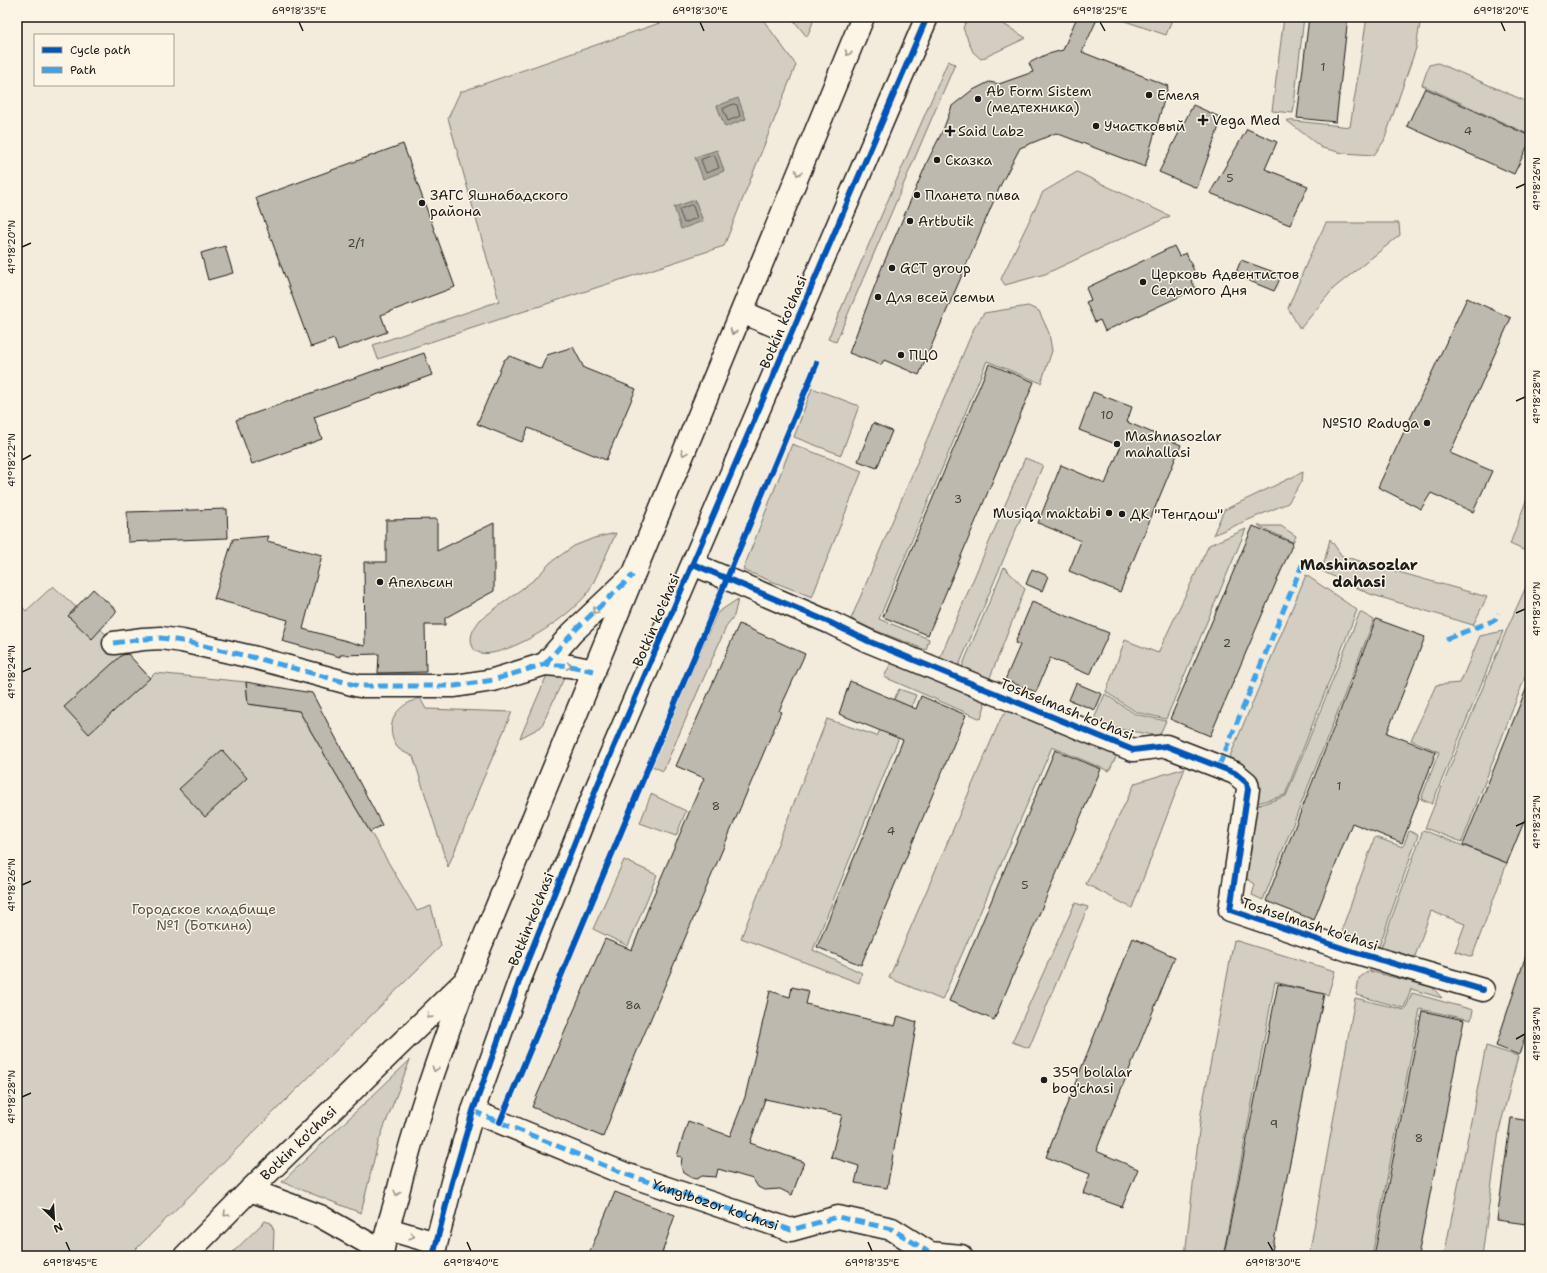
<svg xmlns="http://www.w3.org/2000/svg" width="1547" height="1273" viewBox="0 0 1547 1273" font-family="'Shantell Sans',sans-serif">
  <rect width="100%" height="100%" fill="#f3ecdd"/>
  <filter id="ink" filterUnits="userSpaceOnUse"><feTurbulence type="fractalNoise" baseFrequency=".025" numOctaves="2"/><feDisplacementMap in="SourceGraphic" scale="8" xChannelSelector="R" yChannelSelector="G"/><feConvolveMatrix kernelMatrix="1 2 1 2 8 2 1 2 1" color-interpolation-filters="sRGB"/></filter>
  <g filter="url(#ink)">
    <path fill="#d3cec1" stroke="#78756e" d="M677 17H761L796 65 724 246 378 359 373 345 499 301 448 118 460 92Z
      M791 17H815L807 37Z
      M968 17H992L1026 38 981 59 973 52 963 28Z
      M1113 17H1173L1166 35Z
      M1284 17H1304L1293 113 1272 111Z
      M1367 17H1421L1416 48 1384 141 1374 155 1343 153 1322 148 1286 120 1350 127Z
      M948 61 955 64 836 342 828 339Z
      M1438 63 1530 103V135L1422 85 1429 65Z
      M1077 172 1170 216 1045 274 1005 285 1001 279 1043 192Z
      M1326 223H1399L1400 235 1334 288 1300 329 1288 308 1310 255Z
      M1028 306 1039 311 1049 333 1052 351 1041 383 987 361 879 619 929 639 926 650 872 629 851 619 974 328 984 313Z
      M812 388 859 406 841 455 794 437Z
      M792 444 862 471 812 597 743 570Z
      M1025 458 1043 465 958 668 939 660Z
      M1303 472 1302 481 1288 503 1213 535 1224 510Z
      M1530 490V553L1510 544Z
      M1258 526H1281L1296 536 1293 542Z
      M1246 529 1166 719 1136 712 1106 692 1125 640 1158 653 1209 545Z
      M616 533C610 547 603 561 597 575 594 581 591 589 587 594 576 607 561 619 547 628 536 636 478 669 472 645 469 635 474 628 480 620L535 579 551 562 574 546 594 538Z
      M1330 539 1342 556 1487 597 1473 625 1370 594 1322 571Z
      M1004 567 1025 589 989 680 961 669Z
      M1306 575 1357 610 1285 795 1254 804 1228 761Z
      M1529 580 1530 664 1462 842 1425 828 1507 629Z
      M53 586C86 617 120 645 150 678L155 673 246 682 248 704 299 711 417 911 431 906 441 946 129 1256H17V601L26 611Z
      M738 599 734 616 727 625 663 771 652 766 717 613Z
      M1360 612 1374 620 1263 900 1252 895 1255 884 1243 876 1253 807 1286 796Z
      M1503 631 1432 804 1421 799 1439 752 1411 740 1436 685 1460 683 1480 636Z
      M891 663 902 665 982 698 985 705 981 719 884 677Z
      M566 674 541 727 520 738 547 675Z
      M899 689 916 695 813 950 862 973 859 983 741 938 827 719 877 736Z
      M1105 694 1135 714 1166 721 1159 736 1114 728 1094 719Z
      M420 698 426 709 512 712 478 791 472 809 448 867 413 756C408 754 402 752 399 749 389 739 389 721 398 711 404 704 412 701 420 698Z
      M1009 709 1113 752 1116 757 1109 771 1052 747 942 1000 889 978 1001 718Z
      M1185 768 1132 908 1086 884 1135 783Z
      M651 794 686 811 676 836 640 823Z
      M1423 830 1507 863 1472 957 1455 951 1465 924 1431 911 1414 959 1381 948Z
      M1409 831 1418 835 1379 947 1345 935 1342 929 1375 837 1403 847Z
      M624 860 657 875 628 946 593 929Z
      M1075 903 1088 907 1029 1048 1012 1042Z
      M1234 940 1335 971 1328 995 1275 982 1223 1256H1185L1201 1113Z
      M1369 971 1432 987 1442 998 1411 989 1404 1008 1356 995 1359 978Z
      M1412 993 1473 1010 1471 1020 1420 1009 1372 1256H1309L1355 998 1405 1010Z
      M1486 1046 1518 1056 1499 1131 1482 1256H1444Z
      M410 1060 378 1143 361 1213 282 1182Z
      M265 1221 271 1223 274 1231 273 1256H229Z"/>
    <path fill="#aaa59b" stroke="#716e68" d="M738 98 746 119 725 127 717 106Z
      M717 150 724 171 703 179 695 157Z
      M695 200 703 221 681 229 674 207Z"/>
    <g fill="none" stroke-linecap="round" stroke-linejoin="round">
      <path stroke="#55534f" stroke-width="1" d="M734 104 737 105 740 116 728 121 723 109Z
        M713 155 715 156 719 168 706 173 701 160Z
        M691 205 693 206 697 218 684 223 679 210Z"/>
    </g>
    <path fill="#beb9ae" stroke="#1c1c1c" d="M1077 17H1098L1082 52 1168 86 1145 167 1056 133 1020 148 1001 184 919 375 884 360 881 365 849 353 882 267 928 160 943 130 952 106 971 91 989 82 999 84 1033 72 1029 63 1045 55 1063 50Z
      M1309 17H1348L1336 122 1297 118Z
      M1425 88 1530 136V141L1514 174 1407 126Z
      M1193 105 1222 118 1197 188 1159 172Z
      M1247 129 1277 142 1265 169 1308 186 1290 225 1210 193Z
      M403 144 455 287 381 315 387 332 338 350 334 339 311 347 256 198Z
      M225 246 233 273 208 280 201 253Z
      M1174 246 1179 256 1186 253 1195 273 1189 276 1196 289 1105 331 1100 320 1095 322 1086 302 1091 300 1086 288Z
      M1241 260 1282 275 1274 291 1235 275Z
      M1467 298 1511 318 1450 453 1492 471 1473 512 1431 493 1421 509 1378 487Z
      M573 347 584 368 636 389 606 460 528 428 522 442 477 424 504 360 510 356 541 369 547 355Z
      M424 353 432 375 314 417 322 439 252 464 236 420Z
      M989 364 1034 382 928 635 883 617Z
      M1093 392 1132 407 1127 422 1181 445 1120 592 1069 571 1081 541 1038 523 1061 465 1105 484 1121 446 1079 430Z
      M873 423 892 431 877 468 858 461Z
      M227 509 228 538 128 542 127 512Z
      M437 519V551L494 523V591L445 618V625H425L426 672 378 673 379 654 340 655V657L282 641 288 620 270 615V614L214 599 233 539 269 536 267 541 322 555 303 629 365 646 364 562H386V520Z
      M1253 526 1293 543 1210 736 1170 719Z
      M1032 569 1048 576 1042 591 1026 584Z
      M93 589 117 611 92 639 68 616Z
      M1032 602 1109 633 1090 675 1050 658 1036 692 1005 680 1020 645 1015 643Z
      M1376 619 1425 637 1387 733 1436 752 1402 843 1352 823 1314 920 1266 901Z
      M739 624 805 654 779 711 781 712 626 1077 603 1137 532 1107 605 939 632 950 651 901 704 778 676 766Z
      M128 654 150 678 89 734 64 707 122 655Z
      M850 681 916 709 921 696 966 715 861 965 817 947 903 740 839 714Z
      M246 682 312 693 382 825 370 832 299 711 248 704Z
      M1529 682 1530 807 1507 863 1463 845Z
      M1076 683 1102 694 1095 710 1069 700Z
      M222 750 247 778 205 817 179 789Z
      M1055 750 1101 769 994 1020 949 1001Z
      M1133 938 1175 957 1096 1151 1138 1169 1122 1207 1083 1193 1090 1174 1046 1157Z
      M1527 952 1530 953V1021L1519 1055 1496 1046Z
      M1278 984 1324 994 1271 1256H1236L1224 1254Z
      M792 987 809 991 806 1004 895 1026 898 1016 917 1022 887 1188 855 1183 859 1166 831 1157 842 1115 765 1099 750 1143 804 1162 792 1195 780 1189 764 1190 758 1187 753 1179 718 1169 716 1177 702 1176 697 1179 692 1178 683 1172 681 1166 682 1157 677 1156 688 1121 730 1136 745 1097 770 991 790 997Z
      M1422 1011 1464 1020 1418 1256H1374Z
      M1511 1118 1530 1121V1196L1526 1224 1497 1220Z
      M615 1192 675 1215 661 1256H588Z"/>
    <g fill="none" stroke-linecap="round" stroke-linejoin="round">
      <g stroke="#1c1c1c" stroke-width="25">
        <g id="minor">
          <path d="M693 564 831 623 868 641 1133 750 1166 746 1235 773 1247 783 1248 789 1230 910 1351 951 1483 990"/>
          <path d="M114 643 143 639 161 638 182 641 256 658 359 686H455L493 680 545 664 570 666 594 671"/>
          <path d="M545 664 572 633 633 575"/>
          <path d="M473 1111 625 1174 791 1230 838 1217 892 1229 930 1253 961 1256"/>
          <path d="M250 1190 320 1216 382 1251"/>
          <path id="s1" d="M185 1256 250 1190 467 979"/>
        </g>
      </g>
      <g stroke="#1c1c1c" stroke-width="25">
        <path id="major" d="M742 312 792 333
          M388 1229 436 1243
          M382 1256C384 1237 391 1218 396 1200 414 1125 440 1052 467 979L863 17
          M433 1256 452 1182 473 1111 520 979 596 789 927 17"/>
      </g>
      <use href="#minor" stroke="#fcf5e5" stroke-width="22"/>
      <use href="#major" stroke="#fcf5e5" stroke-width="22"/>
      <g stroke="#3da2ea" stroke-width="5" stroke-dasharray="10 5" stroke-linecap="butt">
        <path d="M1446 639 1495 620 1498 613"/>
        <path d="M114 643 143 639 161 638 182 641 256 658 359 686H455L493 680 545 664 570 666 594 671"/>
        <path d="M545 664 572 633 633 575"/>
        <path d="M1219 766 1302 565"/>
        <path id="s2" d="M473 1111 625 1174 791 1230 838 1217 892 1229 930 1253 961 1256"/>
      </g>
      <g stroke="#fcf5e5" stroke-width="8">
        <path id="cycleway" d="M693 564 831 623 868 641 1133 750 1166 746 1235 773 1247 783 1248 789 1230 910 1351 951 1483 990
          M500 1122 817 363
          M433 1256 452 1182 473 1111 520 979 596 789 927 17"/>
      </g>
      <use href="#cycleway" stroke="#0057b8" stroke-width="6"/>
    </g>
    <defs><path id="oneway-chevron" d="M-2-3.5L2.5 0L-2 3.5" fill="none" stroke-width="1.6" stroke-linecap="round" stroke-linejoin="round"/></defs>
    <g stroke="#97938b">
      <use href="#oneway-chevron" transform="translate(848 53) rotate(112)"/>
      <use href="#oneway-chevron" transform="translate(798 173) rotate(112)"/>
      <use href="#oneway-chevron" transform="translate(733 332) rotate(112)"/>
      <use href="#oneway-chevron" transform="translate(684 453) rotate(112)"/>
      <use href="#oneway-chevron" transform="translate(595 611) rotate(137)"/>
      <use href="#oneway-chevron" transform="translate(569 666) rotate(8)"/>
      <use href="#oneway-chevron" transform="translate(429 1016) rotate(136)"/>
      <use href="#oneway-chevron" transform="translate(435 1069) rotate(108)"/>
      <use href="#oneway-chevron" transform="translate(397 1193) rotate(104)"/>
      <use href="#oneway-chevron" transform="translate(226 1214) rotate(135)"/>
      <use href="#oneway-chevron" transform="translate(412 1236) rotate(16)"/>
    </g>
  </g>
  <path fill="none" stroke="#1c1c1c" stroke-width="1.5" d="M299 22 303 31M700 22 704 31M1100 22 1105 31M1501 22 1505 31M1516 188 1525 184M22 247 31 243M1516 401 1525 397M22 460 31 455M1516 613 1525 609M22 672 31 668M1516 826 1525 822M22 885 31 881M1516 1039 1525 1034M22 1097 31 1093M66 1242 70 1251M467 1242 471 1251M868 1242 872 1251M1268 1242 1273 1251"/>
  <g fill="#1c1c1c" stroke="#fcf5e5" stroke-width="1.5">
    <circle cx="1149" cy="95" r="4"/>
    <circle cx="978" cy="99" r="4"/>
    <path d="M1201 114h4v4h4v4h-4v4h-4v-4h-4v-4h4z"/>
    <circle cx="1096" cy="126" r="4"/>
    <path d="M948 125h4v4h4v4h-4v4h-4v-4h-4v-4h4z"/>
    <circle cx="937" cy="160" r="4"/>
    <circle cx="917" cy="195" r="4"/>
    <circle cx="422" cy="203" r="4"/>
    <circle cx="910" cy="221" r="4"/>
    <circle cx="892" cy="268" r="4"/>
    <circle cx="1143" cy="282" r="4"/>
    <circle cx="878" cy="297" r="4"/>
    <circle cx="901" cy="355" r="4"/>
    <circle cx="1427" cy="423" r="4"/>
    <circle cx="1117" cy="444" r="4"/>
    <circle cx="1109" cy="513" r="4"/>
    <circle cx="1122" cy="514" r="4"/>
    <circle cx="380" cy="582" r="4"/>
    <circle cx="1044" cy="1080" r="4"/>
  </g>
  <g text-anchor="middle" dominant-baseline="central" stroke-width="3" stroke-linejoin="round" paint-order="stroke">
    <g font-size="12" fill="#444340">
      <text x="1323" y="67">1</text>
      <text x="1468" y="131">4</text>
      <text x="1230" y="178">5</text>
      <text x="356" y="243">2/1</text>
      <text x="1107" y="415">10</text>
      <text x="958" y="499">3</text>
      <text x="1227" y="643">2</text>
      <text x="1339" y="786">1</text>
      <text x="716" y="806">8</text>
      <text x="891" y="831">4</text>
      <text x="1025" y="885">5</text>
      <text x="633" y="1005">8a</text>
      <text x="1274" y="1124">9</text>
      <text x="1419" y="1138">8</text>
    </g>
    <g font-size="14" fill="#1c1c1c" stroke="#fcf5e5" text-anchor="start">
      <text x="986" y="91">Ab Form Sistem<tspan x="986" dy="16">(медтехника)</tspan></text>
      <text x="1157" y="95">Емеля</text>
      <text x="1212" y="120">Vega Med</text>
      <text x="1104" y="126">Участковый</text>
      <text x="958" y="131">Said Labz</text>
      <text x="945" y="160">Сказка</text>
      <text x="430" y="195">ЗАГС Яшнабадского<tspan x="430" dy="16">района</tspan></text>
      <text x="925" y="195">Планета пива</text>
      <text x="918" y="221">Artbutik</text>
      <text x="900" y="268">GCT group</text>
      <text x="1151" y="274">Церковь Адвентистов<tspan x="1151" dy="16">Седьмого Дня</tspan></text>
      <text x="886" y="297">Для всей семьи</text>
      <text x="909" y="355">ПЦО</text>
      <text x="1419" y="423" text-anchor="end">№510 Raduga</text>
      <text x="1125" y="436">Mashnasozlar<tspan x="1125" dy="16">mahallasi</tspan></text>
      <text x="1101" y="513" text-anchor="end">Musiqa maktabi</text>
      <text x="1130" y="514">ДК "Тенгдош"</text>
      <text x="388" y="582">Апельсин</text>
      <text x="1052" y="1072">359 bolalar<tspan x="1052" dy="16">bog'chasi</tspan></text>
    </g>
    <g font-size="14" fill="#1c1c1c" stroke="#fcf5e5">
      <text transform="translate(783 322) rotate(-67)">Botkin ko'chasi</text>
      <text transform="translate(656 620) rotate(-67)">Botkin ko'chasi</text>
      <text transform="translate(1067 709) rotate(22)">Toshselmash ko'chasi</text>
      <text transform="translate(531 919) rotate(-68)">Botkin ko'chasi</text>
      <text transform="translate(1310 924) rotate(18)">Toshselmash ko'chasi</text>
      <text stroke="none"><textPath href="#s1" startOffset="160">Botkin ko'chasi</textPath></text>
      <text stroke="none"><textPath href="#s2" startOffset="260">Yangibozor ko'chasi</textPath></text>
    </g>
    <g font-size="14" fill="#53514e" stroke="#fcf5e5">
      <text x="204" y="909">Городское кладбище<tspan x="204" dy="16">№1 (Боткина)</tspan></text>
    </g>
    <g font-size="15" font-weight="bold" fill="#1c1c1c" stroke="#fcf5e5">
      <text x="1359" y="565">Mashinasozlar<tspan x="1359" dy="17">dahasi</tspan></text>
    </g>
  </g>
  <rect width="1547" height="1273" fill="none" stroke="#fcf5e5" stroke-width="44"/>
  <rect x="34" y="34" width="140" height="52" fill="#fcf5e5" stroke="#a29e95"/>
  <rect x="42" y="47" width="20" height="6" fill="#0057b8" stroke="#a29e95"/>
  <text x="70" y="54" font-size="12" fill="#1c1c1c">Cycle path</text>
  <rect x="42" y="67" width="20" height="6" fill="#3da2ea" stroke="#a29e95"/>
  <text x="70" y="74" font-size="12" fill="#1c1c1c">Path</text>
  <g transform="translate(54 1219) rotate(155)" stroke="#fcf5e5" stroke-width="3" paint-order="stroke">
  <path d="M0-3L7 15L0 10L-7 15Z" fill="#1c1c1c"/>
  <text y="-6" font-size="11" font-weight="bold" text-anchor="middle" fill="#1c1c1c">N</text>
  </g>
  <rect x="22" y="22" width="1503" height="1229" fill="none" stroke="#1c1c1c" stroke-width="1.5"/>
  <g font-size="10" text-anchor="middle" fill="#1c1c1c">
    <text x="299" y="14">69°18'35"E</text>
    <text x="700" y="14">69°18'30"E</text>
    <text x="1100" y="14">69°18'25"E</text>
    <text x="1501" y="14">69°18'20"E</text>
    <text transform="translate(1536 184) rotate(-90)" y="4">41°18'26"N</text>
    <text transform="translate(11 247) rotate(-90)" y="4">41°18'20"N</text>
    <text transform="translate(1536 397) rotate(-90)" y="4">41°18'28"N</text>
    <text transform="translate(11 460) rotate(-90)" y="4">41°18'22"N</text>
    <text transform="translate(1536 609) rotate(-90)" y="4">41°18'30"N</text>
    <text transform="translate(11 672) rotate(-90)" y="4">41°18'24"N</text>
    <text transform="translate(1536 822) rotate(-90)" y="4">41°18'32"N</text>
    <text transform="translate(11 885) rotate(-90)" y="4">41°18'26"N</text>
    <text transform="translate(1536 1034) rotate(-90)" y="4">41°18'34"N</text>
    <text transform="translate(11 1097) rotate(-90)" y="4">41°18'28"N</text>
    <text x="70" y="1266">69°18'45"E</text>
    <text x="471" y="1266">69°18'40"E</text>
    <text x="872" y="1266">69°18'35"E</text>
    <text x="1273" y="1266">69°18'30"E</text>
  </g>
</svg>
